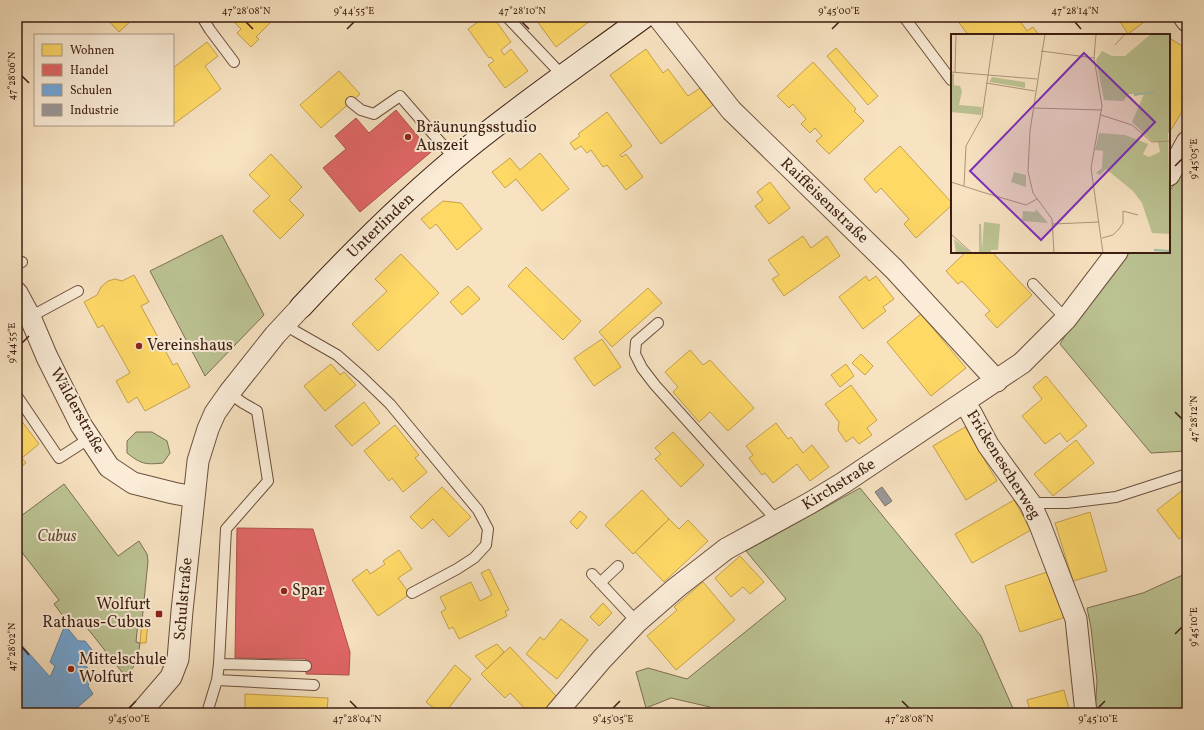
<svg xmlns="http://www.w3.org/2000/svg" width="1204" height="730" viewBox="0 0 1204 730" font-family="Vollkorn,serif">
  <rect width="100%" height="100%" fill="#f7e2c1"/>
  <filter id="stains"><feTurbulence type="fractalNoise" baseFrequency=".005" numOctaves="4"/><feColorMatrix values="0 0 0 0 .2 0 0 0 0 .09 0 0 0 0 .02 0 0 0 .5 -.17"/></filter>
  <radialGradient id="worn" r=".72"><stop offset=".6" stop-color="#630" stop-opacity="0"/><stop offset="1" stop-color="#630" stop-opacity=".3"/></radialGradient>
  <path fill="#bcc393" stroke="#7c7052" d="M1187 164V451L1151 453 1060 344C1080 310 1107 283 1130 252H1169V192Z
    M222 235 264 315 205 376 150 271Z
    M136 432H152L167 441 170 453 163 463C145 465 141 464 127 453V441Z
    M64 484 118 556 139 541 147 554 148 561 142 621H138L136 642 140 643C138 657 137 666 125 676L88 629 66 620 54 604 59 600 17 546V519Z
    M860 488 981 636 1015 713H710V707L671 698 646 708 636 672 648 668 687 679 786 599 746 551Z
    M1187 573V713H1095L1097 681 1091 628 1087 608 1143 593Z"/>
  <path fill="#ffd966" stroke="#c5a14c" d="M105 17H135L119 32Z
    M233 17H276L256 37 259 39 251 47 237 33 241 29 231 19Z
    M485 17H493L511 42 501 50 504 55 511 49 528 71 505 88 488 65 494 61 491 57 489 58 468 29Z
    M534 17H595L556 47Z
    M955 17H1017L1027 31 1033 27 1039 35H968Z
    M1117 17H1147L1148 19 1128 34Z
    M1171 39 1187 49V103L1171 130 1169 129V42Z
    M207 42 218 56 205 66 221 89 175 123 173 120V68Z
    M836 48 878 96 868 105 827 56Z
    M646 49 663 73 668 69 688 96 700 88 713 105 661 144 610 75Z
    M813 62 856 109 854 111 864 121 829 154 816 141 822 136 815 128 810 133 801 124 806 119 793 104 789 108 777 96Z
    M339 71 360 94 321 128 300 105Z
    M17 111 21 117 17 120Z
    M607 112 632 146 620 155 622 157 626 154 643 177 626 190 607 165 603 167 591 150 587 153 581 146 575 150 570 143 580 136 578 134Z
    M900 146 952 203V205L916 238 904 224 909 219 881 188 876 193 864 179Z
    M540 153 569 189 542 211 516 179 505 188 492 172 510 158 520 170Z
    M271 154 302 187 289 200 304 215 280 239 253 211 270 196 249 175Z
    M770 182 790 208 769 224 755 206 763 200 757 192Z
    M443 201 461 203 482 229 457 250 436 224 430 229 421 219Z
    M803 236 811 248 827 236 840 256 784 296 772 279 779 275 768 260Z
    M966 252H992L1032 295 997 328 985 315 990 311 962 281 958 284 946 271Z
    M401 254 439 293 378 351 352 324 387 291 375 279Z
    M526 267 581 321 563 340 508 286Z
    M134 275 149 302 141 306 173 365 177 363 190 387 145 411 137 397 128 403 116 381 130 373 103 325 98 328 84 302 97 295 101 287 108 281 115 279 122 281Z
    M866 276 869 281 876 276 894 299 883 307 886 311 863 329 839 297Z
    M468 286 480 299 462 315 450 302Z
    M648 288 662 303 612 347 599 332Z
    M921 314 966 368 931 396 887 342Z
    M602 339 621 367 594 386 574 358Z
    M690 350 703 365 710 360 754 408 728 431 710 412 699 422 673 392 678 387 665 372Z
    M861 354 873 366 865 375 852 363Z
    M331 364 340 375 344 372 356 385 325 411 304 386Z
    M846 364 854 376 840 387 831 375Z
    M1046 376 1087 426 1067 442 1060 433 1045 444 1022 416 1042 399 1033 387Z
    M851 385 877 420 867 428 872 435 859 444 853 437 846 442 838 430 839 422 825 404Z
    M364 402 380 423 352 446 335 426Z
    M17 415 39 444 22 458 26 463 17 470Z
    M776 423 788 439 791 437 803 453 812 445 829 467 810 481 797 464 773 483 765 473 762 475 749 458 753 455 746 446Z
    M395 425 419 455 415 458 427 472 403 492 392 478 389 481 364 451Z
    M965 427 997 481 966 500 933 446Z
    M673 432 704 465 681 487 655 459 661 454 655 448Z
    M1076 440 1094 463 1053 496 1034 474Z
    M442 487 471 517 449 537 433 519 422 529 410 517Z
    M1187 487V533L1179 539 1157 510Z
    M642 490 669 519 633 554 605 525Z
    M1014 500 1031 530 972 563 955 534Z
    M580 511 587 517 577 529 570 522Z
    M1090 512 1107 571 1073 581 1055 523Z
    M669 519 679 529 688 520 708 541 664 582 635 552Z
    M399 550 412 569 398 578 410 594 378 616 352 580 367 569 370 574 385 564 383 561Z
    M740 556 764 582 750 594 743 587 731 597 715 578Z
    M489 569 509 610 505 611 507 616 459 639 453 627 449 629 441 612 446 609 440 597 471 582 480 601 492 595 481 573Z
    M1050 571 1066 617 1020 632 1005 586Z
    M703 582 735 620 676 670 647 636 677 610 674 607Z
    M603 603 612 613 599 626 590 617Z
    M561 619 588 640 557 679 526 654 540 637 544 640Z
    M142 621 148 622 146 643H140Z
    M497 644 504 652 487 669 475 656Z
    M510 647 557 697 541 713H529L510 693 505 698 481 674Z
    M455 665 471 679 445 713H440L426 702Z
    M1064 690 1070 713H1031L1027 700Z
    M245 694 328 698 327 713H245Z"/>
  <path fill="#e06666" stroke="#af504c" d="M396 110 431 152 360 212 323 168 346 149 335 136 356 118 369 133Z
    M237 528 313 529 350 652 349 675 306 674V659L235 658Z"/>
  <path fill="#6fa8dc" stroke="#607f9f" d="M65 625 78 641H85L93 651 91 661 86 666 92 672 88 686 93 694 71 713H17V642L18 641 50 677 55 666 50 662Z"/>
  <path fill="#999" stroke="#7d7470" d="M882 487 892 501 885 506 875 492Z"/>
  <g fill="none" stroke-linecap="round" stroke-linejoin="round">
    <g stroke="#6c4f3d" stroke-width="12">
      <path id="service" d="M202 17 210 30 234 62
        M507 17 563 76
        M904 17 951 80
        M351 102 361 110 374 114 400 96 455 159
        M17 264 22 262
        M1033 284 1066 319
        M30 317 78 291
        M285 323 295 331 337 355 362 377 390 404 478 510 488 529 486 545 474 558 457 569 412 593
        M658 323 636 342 635 354 642 368 655 385 770 513 775 522
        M17 396 59 458 90 438
        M1030 503H1067L1116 497 1187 474
        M592 574 637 622
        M600 583 618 566
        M219 664 306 666
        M217 680 314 685
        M207 713 217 680 219 664 226 529 268 481 257 411 243 403 229 393"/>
    </g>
    <g stroke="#6c4f3d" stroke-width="23">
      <path id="minor" d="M658 17 731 110 894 269 997 381
        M1184 17 1187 21
        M1169 175 1187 142
        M17 293 30 317 47 357 81 425 109 467 133 483 173 493 194 497
        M964 403 971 413 988 445 1030 503 1040 525 1076 619 1086 713
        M140 713 171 677 178 659 182 611 198 461 208 429 215 413 229 393 275 335 301 307
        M556 713 602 659 637 622 676 588 726 549 810 503 843 483 1022 363 1066 319 1117 252"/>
    </g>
    <g stroke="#3d1e11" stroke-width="24">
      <path id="secondary" d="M301 307C352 252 406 198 465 150 523 103 584 61 644 17"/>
    </g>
    <use href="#service" stroke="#faecd7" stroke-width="10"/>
    <use href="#minor" stroke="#faecd7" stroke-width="21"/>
    <use href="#secondary" stroke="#faecd7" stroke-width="22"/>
  </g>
  <path fill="none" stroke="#3d1e11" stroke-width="1.5" d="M246 22 253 29M522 22 529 29M1075 22 1081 29M347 29 354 22M832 29 839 22M22 76 29 83M1175 166 1182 159M22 343 29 336M1175 412 1182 419M1175 634 1182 627M22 647 29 655M350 701 357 708M902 701 909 708M129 708 136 701M613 708 620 701M1098 708 1105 701"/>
  <g fill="#8f2418" stroke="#faecd7" stroke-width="1.5">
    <circle cx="408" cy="137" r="4"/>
    <circle cx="139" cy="346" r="4"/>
    <circle cx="284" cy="591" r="4"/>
    <rect x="155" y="610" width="8" height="8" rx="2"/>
    <circle cx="71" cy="669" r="4"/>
  </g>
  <g text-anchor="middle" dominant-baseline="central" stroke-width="4" stroke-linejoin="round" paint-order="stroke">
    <g font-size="16" fill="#3d1e11" stroke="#faecd7" text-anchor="start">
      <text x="416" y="128">Bräunungsstudio<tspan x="416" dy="18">Auszeit</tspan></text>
      <text x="147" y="346">Vereinshaus</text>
      <text x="292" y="591">Spar</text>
      <text x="151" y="605" text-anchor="end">Wolfurt<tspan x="151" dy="18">Rathaus-Cubus</tspan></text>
      <text x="79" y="660">Mittelschule<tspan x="79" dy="18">Wolfurt</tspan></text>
    </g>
    <g font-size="16" fill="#3d1e11" stroke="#faecd7">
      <text transform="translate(824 201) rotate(44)">Raiffeisenstraße</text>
      <text transform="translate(381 226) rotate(-44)">Unterlinden</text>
      <text transform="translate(77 411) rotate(61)">Wälderstraße</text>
      <text transform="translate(1003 465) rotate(58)">Frickenescherweg</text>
      <text transform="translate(839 485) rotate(-32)">Kirchstraße</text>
      <text transform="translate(184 599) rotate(-85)">Schulstraße</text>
    </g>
    <g font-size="16" font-style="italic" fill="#635038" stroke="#faecd7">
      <text x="57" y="537">Cubus</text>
    </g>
  </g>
  <g transform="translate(951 34)">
    <rect width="219" height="219" fill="#f7e2c1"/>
    <path d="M200 0H219V99H217L219 200 201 199 191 169 182 157 155 135 149 141 145 139 151 134 152 117 144 116 148 99 174 101 197 110 192 120 198 123 209 118 207 108 201 107 181 88 193 60H178L172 67 153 66 145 26 151 17 161 22H174ZM0 39 3 40V51L9 52 11 57 8 71 31 73 30 81 0 78ZM41 43 74 48V54L38 48ZM63 138 75 141V153L60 148ZM85 175 97 189 71 187 72 177 84 178ZM33 188 49 190 47 216H40V219H28V190H30L31 216ZM3 205 18 217V219H5Z" fill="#bcc393"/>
    <path fill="none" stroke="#9ebfad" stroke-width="2" d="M183 61 203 58M203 216 219 217"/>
    <path fill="none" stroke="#ad947b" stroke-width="1" d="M145 0 143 24 151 72 140 134 152 219M164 11 174 0M90 17 143 24M0 38 86 45M4 38 5 0M35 49 84 57M82 74 151 76M150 81 181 91 201 108 219 107M77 137 82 159 101 185 103 219M77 137 79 97 94 0M0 148 31 158M13 152 15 112 31 83 43 0M31 158 75 171 86 165M102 190 148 188M0 200 21 219M151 204 162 201 168 195 172 189V177L187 181"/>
    <path fill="#7b2cbf" fill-opacity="0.15" stroke="#7b2cbf" stroke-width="2" d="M133 19 204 88 90 206 19 137Z"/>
    <rect width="219" height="219" fill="none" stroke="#3d1e11" stroke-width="2"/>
  </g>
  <rect width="1204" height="730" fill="none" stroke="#f7e2c1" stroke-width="44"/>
  <rect x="34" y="34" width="140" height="92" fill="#faecd7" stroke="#ae9a88"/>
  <rect x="42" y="44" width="20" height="12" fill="#ffd966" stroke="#ae9a88"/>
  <text x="70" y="54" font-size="12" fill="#3d1e11">Wohnen</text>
  <rect x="42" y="64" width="20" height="12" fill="#e06666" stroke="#ae9a88"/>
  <text x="70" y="74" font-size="12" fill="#3d1e11">Handel</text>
  <rect x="42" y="84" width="20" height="12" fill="#6fa8dc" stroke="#ae9a88"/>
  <text x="70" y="94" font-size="12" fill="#3d1e11">Schulen</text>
  <rect x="42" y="104" width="20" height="12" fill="#999999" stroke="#ae9a88"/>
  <text x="70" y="114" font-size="12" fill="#3d1e11">Industrie</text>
  <rect x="22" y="22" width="1160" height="686" fill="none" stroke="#3d1e11" stroke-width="1.5"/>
  <g font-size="10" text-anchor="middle" fill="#3d1e11">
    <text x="246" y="14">47°28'08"N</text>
    <text x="354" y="14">9°44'55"E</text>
    <text x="522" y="14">47°28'10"N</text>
    <text x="839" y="14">9°45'00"E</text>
    <text x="1075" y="14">47°28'14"N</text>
    <text transform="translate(11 76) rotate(-90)" y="4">47°28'06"N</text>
    <text transform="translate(1193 159) rotate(-90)" y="4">9°45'05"E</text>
    <text transform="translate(11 343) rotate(-90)" y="4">9°44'55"E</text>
    <text transform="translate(1193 419) rotate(-90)" y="4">47°28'12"N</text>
    <text transform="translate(1193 627) rotate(-90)" y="4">9°45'10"E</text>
    <text transform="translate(11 647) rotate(-90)" y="4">47°28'02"N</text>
    <text x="129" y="722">9°45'00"E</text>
    <text x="357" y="722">47°28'04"N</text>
    <text x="613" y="722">9°45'05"E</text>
    <text x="909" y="722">47°28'08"N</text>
    <text x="1098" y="722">9°45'10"E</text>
  </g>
  <rect width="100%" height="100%" filter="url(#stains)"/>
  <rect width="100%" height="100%" fill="url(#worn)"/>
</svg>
